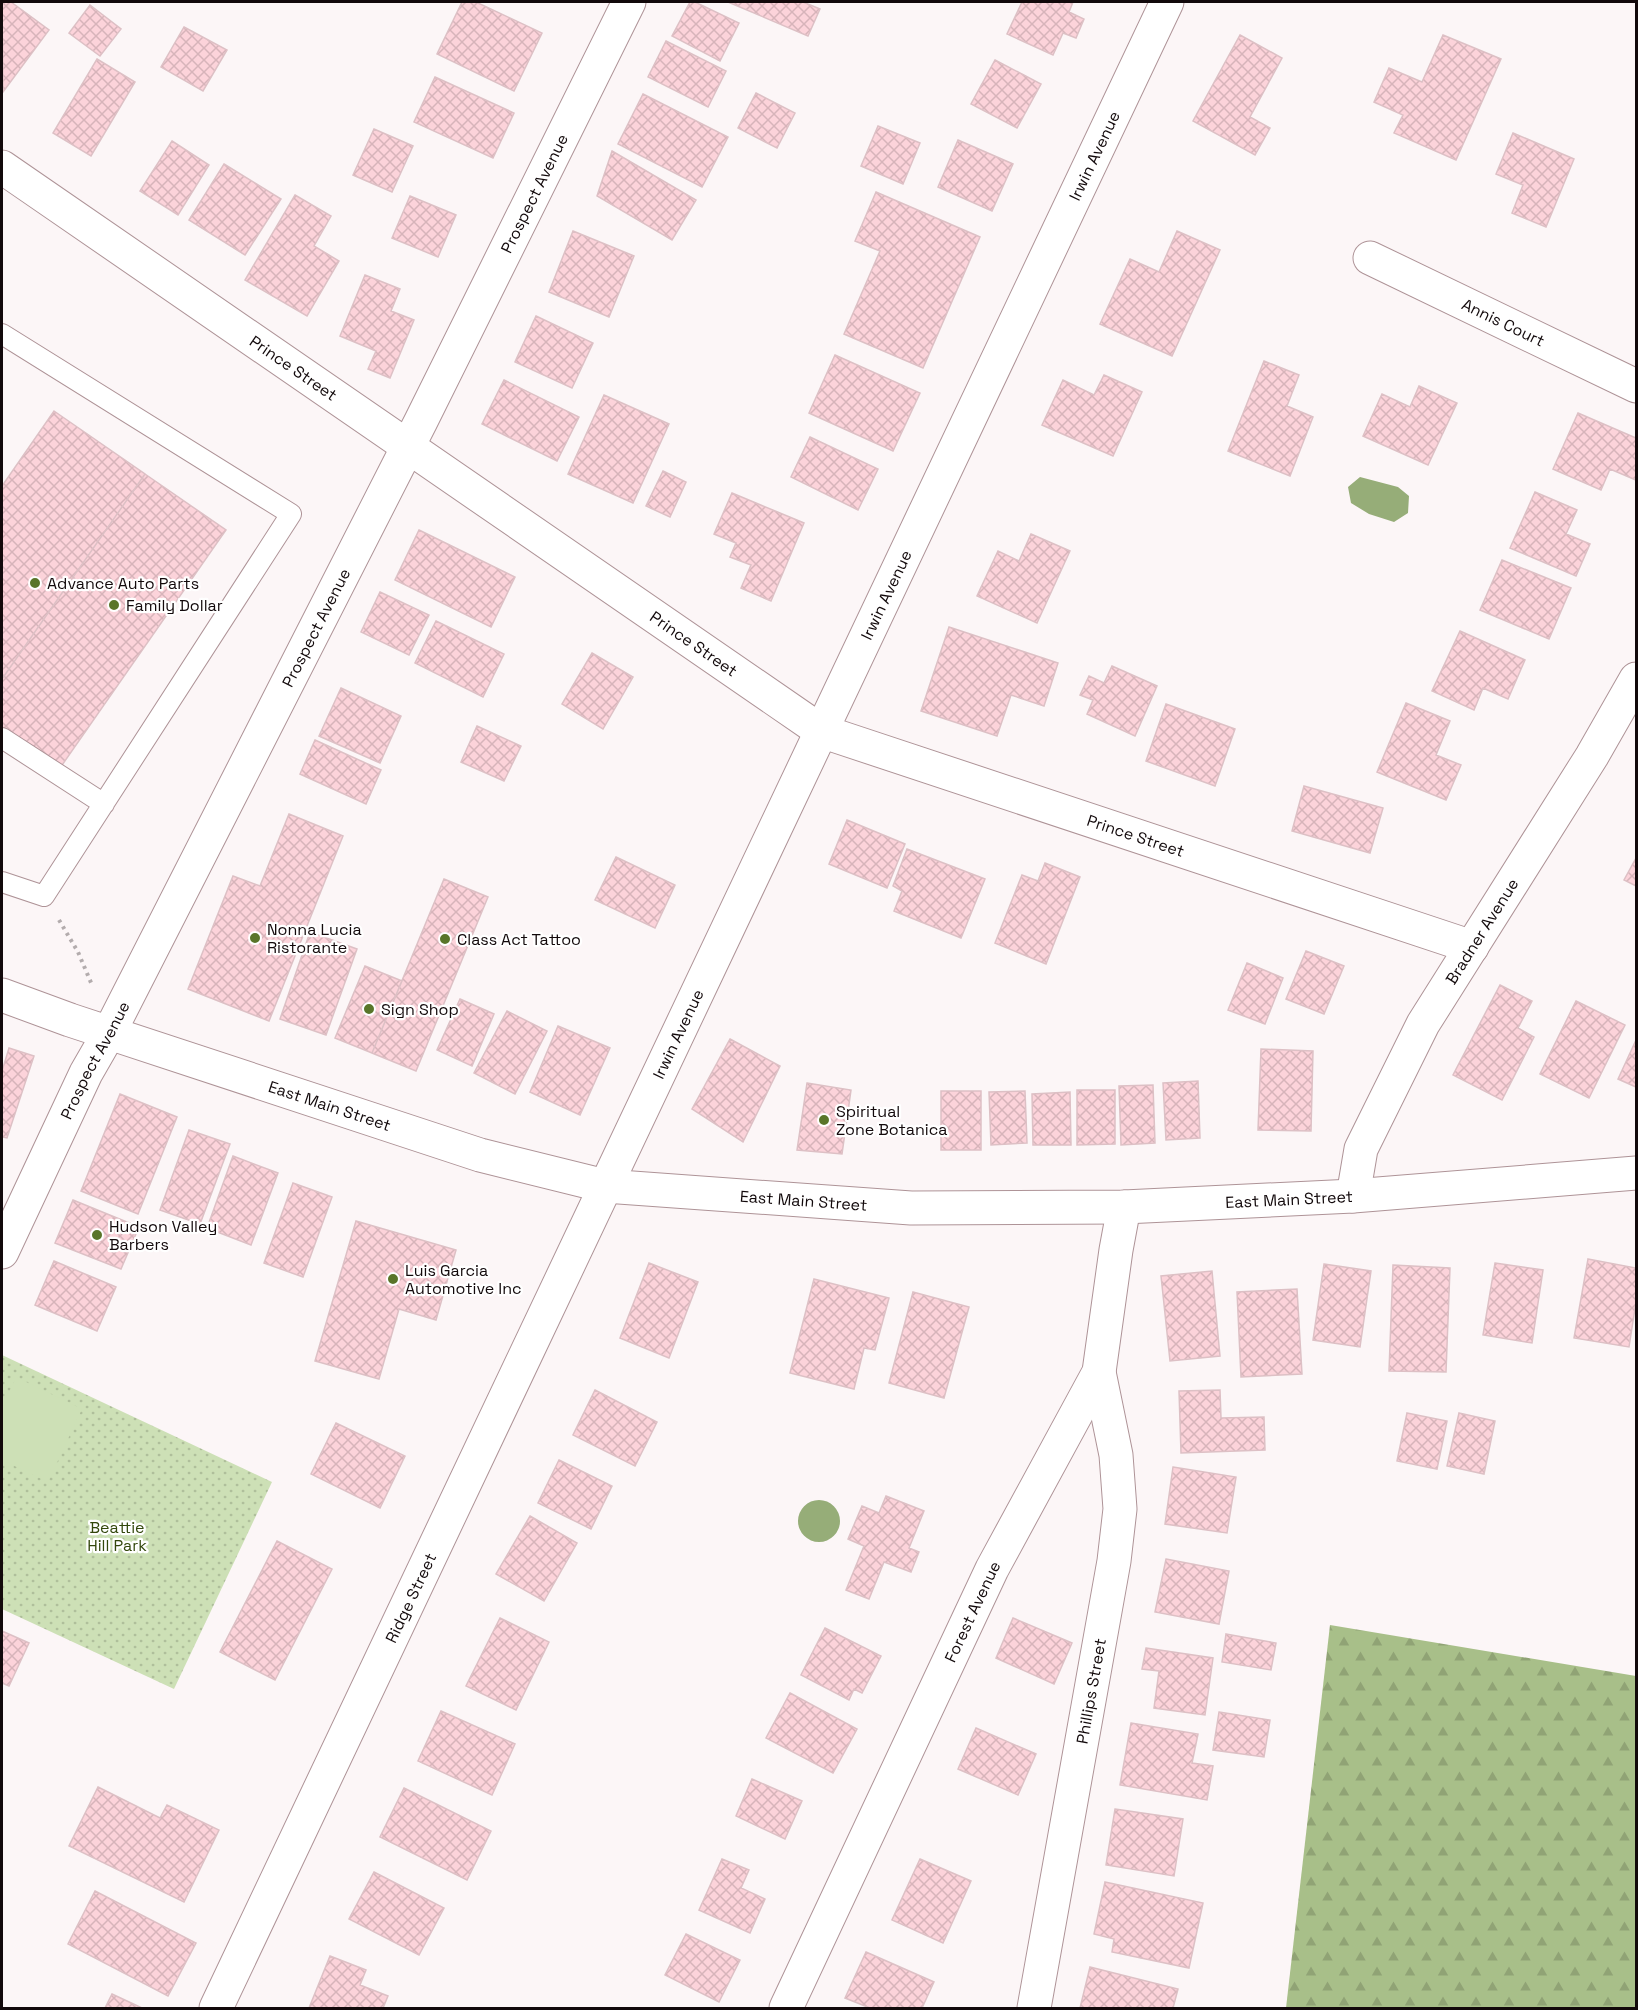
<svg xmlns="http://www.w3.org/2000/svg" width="1638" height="2010" viewBox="0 0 1638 2010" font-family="'Space Grotesk',sans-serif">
  <defs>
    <pattern id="green-dots" width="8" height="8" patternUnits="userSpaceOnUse" patternTransform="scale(1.5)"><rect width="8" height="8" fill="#cde0b6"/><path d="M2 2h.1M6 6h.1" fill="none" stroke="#afbf9b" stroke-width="1.8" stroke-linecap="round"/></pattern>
    <pattern id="forest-firs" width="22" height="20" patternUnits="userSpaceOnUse" patternTransform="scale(1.5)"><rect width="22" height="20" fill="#a8bf89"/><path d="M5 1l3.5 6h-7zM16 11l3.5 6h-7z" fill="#90a375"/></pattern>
    <pattern id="building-cross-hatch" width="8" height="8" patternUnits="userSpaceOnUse" patternTransform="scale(1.5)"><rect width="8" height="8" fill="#fcd3da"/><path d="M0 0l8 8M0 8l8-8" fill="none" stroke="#d7b4ba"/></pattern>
  </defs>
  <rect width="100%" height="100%" fill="#fcf6f7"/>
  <path fill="url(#green-dots)" d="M2 1355 272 1482 174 1689 2 1609Z"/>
  <path fill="url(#forest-firs)" d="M1330 1625 1636 1676V2008H1286Z"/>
  <path fill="#cde0b6" d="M16 1377 82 1409 48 1482 2 1460V1408Z"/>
  <path fill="#96ad78" d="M1360 477 1398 487 1409 496 1408 513 1394 522 1369 514 1351 503 1348 487Z
    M798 1521a21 21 0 1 1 42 0a21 21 0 1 1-42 0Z"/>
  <path fill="url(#building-cross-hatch)" stroke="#ddc0c5" stroke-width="1.5" d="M2 2H11L49 30 3 92Z
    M462 2H476L542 33 514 91 437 54Z
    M690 2H695L739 23 720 61 672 36Z
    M728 2H803L820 9 808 36Z
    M1022 2H1073L1069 12 1084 19 1076 38 1063 33 1053 55 1007 34Z
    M90 5 121 29 100 56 69 33Z
    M184 27 227 50 203 91 161 67Z
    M1240 35 1282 58 1250 117 1270 128 1255 155 1193 121Z
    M1443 35 1501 59 1456 160 1394 133 1403 115 1374 102 1389 68 1422 82Z
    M666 41 726 71 708 107 648 77Z
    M97 59 135 82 91 156 53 133Z
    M995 60 1041 84 1017 128 971 104Z
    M435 77 514 113 493 158 414 122Z
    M756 93 795 113 777 148 738 128Z
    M643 94 728 137 702 187 618 144Z
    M878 126 920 143 903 184 861 166Z
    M374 129 413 146 392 192 353 175Z
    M1513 133 1574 159 1546 227 1512 213 1523 185 1496 174Z
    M958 140 1013 164 992 211 938 187Z
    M172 141 209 165 178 215 140 191Z
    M612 151 696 200 672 240 597 196Z
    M224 164 281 199 245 255 189 220Z
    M876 192 980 237 923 368 844 334 880 251 855 241Z
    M295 195 331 216 314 246 339 261 307 316 245 280Z
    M410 196 456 215 438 257 392 238Z
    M573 231 634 256 609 317 549 292Z
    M1177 231 1220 250 1172 356 1100 324 1130 259 1159 272Z
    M365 275 400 289 391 311 414 320 390 378 368 369 376 351 340 336Z
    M536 316 593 343 572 388 515 362Z
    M835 355 920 393 893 451 809 413Z
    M1264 361 1299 375 1287 406 1313 417 1290 476 1228 451Z
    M1104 375 1142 392 1113 456 1042 425 1063 380 1094 395Z
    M504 380 579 417 557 461 482 424Z
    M1419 386 1457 403 1428 465 1363 436 1382 394 1410 407Z
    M604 395 669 424 633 503 568 474Z
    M54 411 145 474 2 679V486Z
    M1578 413 1636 438V480L1610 469 1601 490 1553 469Z
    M810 437 878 469 858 510 791 477Z
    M663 471 686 482 670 517 646 506Z
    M145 474 226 530 60 768 2 728V679Z
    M1535 492 1577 510 1566 534 1590 544 1576 576 1510 548Z
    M732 493 804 523 771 601 741 588 751 565 730 557 736 543 714 534Z
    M419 530 515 577 491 627 395 580Z
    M1031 534 1070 551 1037 623 977 596 998 551 1019 561Z
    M1502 560 1571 588 1549 639 1480 610Z
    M380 592 429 615 409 655 361 632Z
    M436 621 504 654 483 697 415 663Z
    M949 627 1058 663 1044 706 1011 695 997 736 921 711Z
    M1460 631 1525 660 1508 699 1483 688 1474 710 1432 691Z
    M592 653 633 677 603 729 562 704Z
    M1112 666 1157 686 1135 736 1087 714 1093 700 1080 695 1089 676 1104 683Z
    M341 688 401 716 380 763 319 736Z
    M1406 703 1450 721 1436 755 1461 765 1446 800 1377 772Z
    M1166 704 1235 729 1215 786 1146 761Z
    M477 726 521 746 504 781 461 762Z
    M315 740 381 770 366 804 300 774Z
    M1304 786 1383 808 1370 853 1292 831Z
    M289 814 343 836 269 1021 188 989 233 876 260 886Z
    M847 820 905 844 887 888 829 864Z
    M907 849 985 879 961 938 894 911 902 891 893 886Z
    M616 857 675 885 655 928 595 900Z
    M1636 858V886L1624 880Z
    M1045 863 1080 877 1046 964 995 943 1022 875 1038 881Z
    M444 879 488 897 416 1071 372 1053Z
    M310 932 357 949 326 1035 280 1019Z
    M1306 951 1344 966 1324 1014 1286 999Z
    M1247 963 1283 978 1265 1024 1228 1010Z
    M365 966 402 981 372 1053 335 1038Z
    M1500 985 1532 1001 1518 1028 1534 1037 1502 1100 1453 1075Z
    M460 999 494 1014 472 1066 437 1050Z
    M1576 1001 1625 1025 1589 1098 1540 1074Z
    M507 1011 547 1031 515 1094 474 1073Z
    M558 1026 610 1048 580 1115 530 1092Z
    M730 1039 780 1066 743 1142 692 1109Z
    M1636 1040V1087L1618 1079Z
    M9 1048 34 1056 7 1138 2 1137V1071Z
    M1261 1049 1313 1051 1311 1131 1258 1130Z
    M1198 1081 1200 1138 1166 1140 1163 1083Z
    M807 1083 851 1090 842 1154 797 1150Z
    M1153 1085 1155 1143 1121 1145 1119 1086Z
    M1077 1090H1115V1144L1077 1145Z
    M941 1091H981V1150H941Z
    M1025 1091 1027 1143 991 1145 989 1092Z
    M1070 1092 1071 1145H1033L1032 1094Z
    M120 1094 177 1117 138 1214 81 1191Z
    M189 1130 230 1144 200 1224 160 1210Z
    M233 1156 278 1173 251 1245 207 1228Z
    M293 1183 332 1197 303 1277 264 1263Z
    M73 1200 139 1227 121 1269 55 1243Z
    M356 1221 456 1250 436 1320 399 1309 379 1379 315 1361Z
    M1588 1259 1636 1268V1302L1629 1347 1574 1338Z
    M54 1261 116 1287 97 1331 35 1305Z
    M649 1263 698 1282 669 1358 620 1338Z
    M1495 1263 1543 1270 1532 1343 1483 1335Z
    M1324 1264 1371 1271 1360 1347 1313 1340Z
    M1393 1265 1450 1268 1446 1372 1389 1371Z
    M1212 1271 1220 1356 1170 1361 1161 1276Z
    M814 1279 889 1298 875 1350 864 1348 854 1389 790 1373Z
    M1297 1289 1302 1374 1241 1377 1237 1292Z
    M913 1292 969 1307 944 1398 889 1383Z
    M595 1390 657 1422 635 1466 573 1435Z
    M1220 1390 1221 1418 1264 1417 1265 1450 1181 1453 1179 1391Z
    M1407 1413 1447 1421 1437 1469 1397 1461Z
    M1459 1413 1495 1421 1484 1474 1447 1466Z
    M336 1423 405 1456 380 1508 311 1474Z
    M559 1460 612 1486 591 1529 538 1503Z
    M1173 1467 1236 1477 1227 1533 1165 1524Z
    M886 1496 924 1511 909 1548 919 1552 911 1572 884 1562 869 1599 846 1590 864 1546 848 1539 862 1506 879 1513Z
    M530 1516 577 1543 544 1601 496 1574Z
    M277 1541 332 1569 275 1680 220 1652Z
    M1166 1559 1229 1571 1219 1624 1155 1612Z
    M500 1618 549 1642 516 1710 466 1686Z
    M1013 1618 1072 1643 1054 1684 996 1658Z
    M825 1628 881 1656 862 1693 854 1689 849 1700 801 1675Z
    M2 1631 29 1643 9 1686 2 1683Z
    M1226 1634 1276 1643 1271 1670 1222 1662Z
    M1146 1648 1213 1658 1205 1715 1154 1708 1159 1671 1142 1669Z
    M790 1693 857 1729 833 1773 766 1738Z
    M441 1711 515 1744 492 1795 418 1761Z
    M1219 1712 1270 1720 1264 1757 1213 1750Z
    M1131 1723 1198 1734 1192 1763 1213 1766 1207 1800 1120 1785Z
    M976 1728 1036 1754 1018 1795 958 1769Z
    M752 1779 802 1801 785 1839 736 1816Z
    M98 1787 160 1818 167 1805 219 1830 184 1902 69 1846Z
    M404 1788 491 1831 467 1880 380 1837Z
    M1115 1809 1183 1819 1174 1876 1106 1865Z
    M722 1859 749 1870 741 1888 765 1899 750 1933 699 1910Z
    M920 1859 971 1881 943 1943 892 1920Z
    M374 1872 444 1908 419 1955 349 1919Z
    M1105 1882 1203 1903 1189 1968 1112 1952 1114 1939 1094 1934Z
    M95 1891 196 1943 168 1996 68 1944Z
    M686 1934 740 1960 719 2002 665 1975Z
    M866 1952 934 1982 922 2008H870L845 1998Z
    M330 1956 366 1970 360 1985 388 1996 383 2008H309Z
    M1090 1967 1178 1989 1173 2008H1080Z
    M112 1994 142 2008H105Z"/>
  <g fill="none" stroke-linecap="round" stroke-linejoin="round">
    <g stroke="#ae9397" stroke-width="22">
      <path id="service" d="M2 334 291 514 44 896 2 882
        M2 738 104 804"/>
    </g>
    <g stroke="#ae9397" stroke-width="35">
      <g id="minor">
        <path id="s1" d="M2 167 821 731 1472 947"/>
        <path id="s2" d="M1370 258 1636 386"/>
        <path id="s3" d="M1353 1196 1361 1149 1423 1024 1592 756 1636 679"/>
        <path id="s4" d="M2 1252 86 1073 109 1033 421 421 629 2"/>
        <path id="s5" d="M216 2008 1167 2"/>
        <path id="s6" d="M786 2008 992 1569 1099 1372 1116 1250 1124 1207"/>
        <path id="s7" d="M1034 2008 1114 1561 1120 1509 1116 1455 1099 1372"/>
      </g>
    </g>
    <g stroke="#ae9397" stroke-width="35">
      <g id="secondary">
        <path id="s8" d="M2 995 70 1020 480 1155 605 1186 911 1208 1124 1207 1353 1196 1636 1173"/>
      </g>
    </g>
    <path stroke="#b3acad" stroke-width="4" stroke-dasharray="3 4.5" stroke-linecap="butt" d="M59 920 78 952 92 985"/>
    <use href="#service" stroke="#fff" stroke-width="20"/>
    <use href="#minor" stroke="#fff" stroke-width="33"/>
    <use href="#secondary" stroke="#fff" stroke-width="33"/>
  </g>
  <g fill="#597529" stroke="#fff" stroke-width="2">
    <circle cx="35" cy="583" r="6"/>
    <circle cx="114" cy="605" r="6"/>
    <circle cx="255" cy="938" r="6"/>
    <circle cx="445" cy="939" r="6"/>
    <circle cx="369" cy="1009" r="6"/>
    <circle cx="824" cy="1120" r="6"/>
    <circle cx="97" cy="1235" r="6"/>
    <circle cx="393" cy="1279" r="6"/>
  </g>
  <g text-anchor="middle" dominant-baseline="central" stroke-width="4.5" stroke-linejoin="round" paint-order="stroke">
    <g font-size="16" fill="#12090b" stroke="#fff">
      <text stroke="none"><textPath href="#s5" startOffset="2050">Irwin Avenue</textPath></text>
      <text stroke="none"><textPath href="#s4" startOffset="1185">Prospect Avenue</textPath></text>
      <text stroke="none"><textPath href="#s2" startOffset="148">Annis Court</textPath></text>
      <text stroke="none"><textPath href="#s1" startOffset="354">Prince Street</textPath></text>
      <text stroke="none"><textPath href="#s5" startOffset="1564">Irwin Avenue</textPath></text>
      <text stroke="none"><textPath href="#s4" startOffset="699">Prospect Avenue</textPath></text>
      <text stroke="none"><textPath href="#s1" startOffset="840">Prince Street</textPath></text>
      <text stroke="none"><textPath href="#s1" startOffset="1326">Prince Street</textPath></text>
      <text stroke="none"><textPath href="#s3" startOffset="297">Bradner Avenue</textPath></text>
      <text stroke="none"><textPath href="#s5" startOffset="1078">Irwin Avenue</textPath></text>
      <text stroke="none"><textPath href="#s4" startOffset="213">Prospect Avenue</textPath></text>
      <text stroke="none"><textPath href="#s8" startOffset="346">East Main Street</textPath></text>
      <text stroke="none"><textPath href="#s8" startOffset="1318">East Main Street</textPath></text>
      <text stroke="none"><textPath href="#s8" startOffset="832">East Main Street</textPath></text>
      <text stroke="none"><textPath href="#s5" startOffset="454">Ridge Street</textPath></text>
      <text stroke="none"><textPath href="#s6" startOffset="438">Forest Avenue</textPath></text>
      <text stroke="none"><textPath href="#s7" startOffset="322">Phillips Street</textPath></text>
    </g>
    <g font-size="16" fill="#12090b" stroke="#fff" text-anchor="start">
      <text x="47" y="583">Advance Auto Parts</text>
      <text x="126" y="605">Family Dollar</text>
      <text x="267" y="929">Nonna Lucia<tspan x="267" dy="18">Ristorante</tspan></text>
      <text x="457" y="939">Class Act Tattoo</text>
      <text x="381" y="1009">Sign Shop</text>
      <text x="836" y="1111">Spiritual<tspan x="836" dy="18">Zone Botanica</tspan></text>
      <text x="109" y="1226">Hudson Valley<tspan x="109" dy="18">Barbers</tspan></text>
      <text x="405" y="1270">Luis Garcia<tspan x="405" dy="18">Automotive Inc</tspan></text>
    </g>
    <g font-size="16" fill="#33470c" stroke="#fff">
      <text x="117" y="1527">Beattie<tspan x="117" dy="18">Hill Park</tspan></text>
    </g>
  </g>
  <rect width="1638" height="2010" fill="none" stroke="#12090b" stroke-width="6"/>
</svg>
